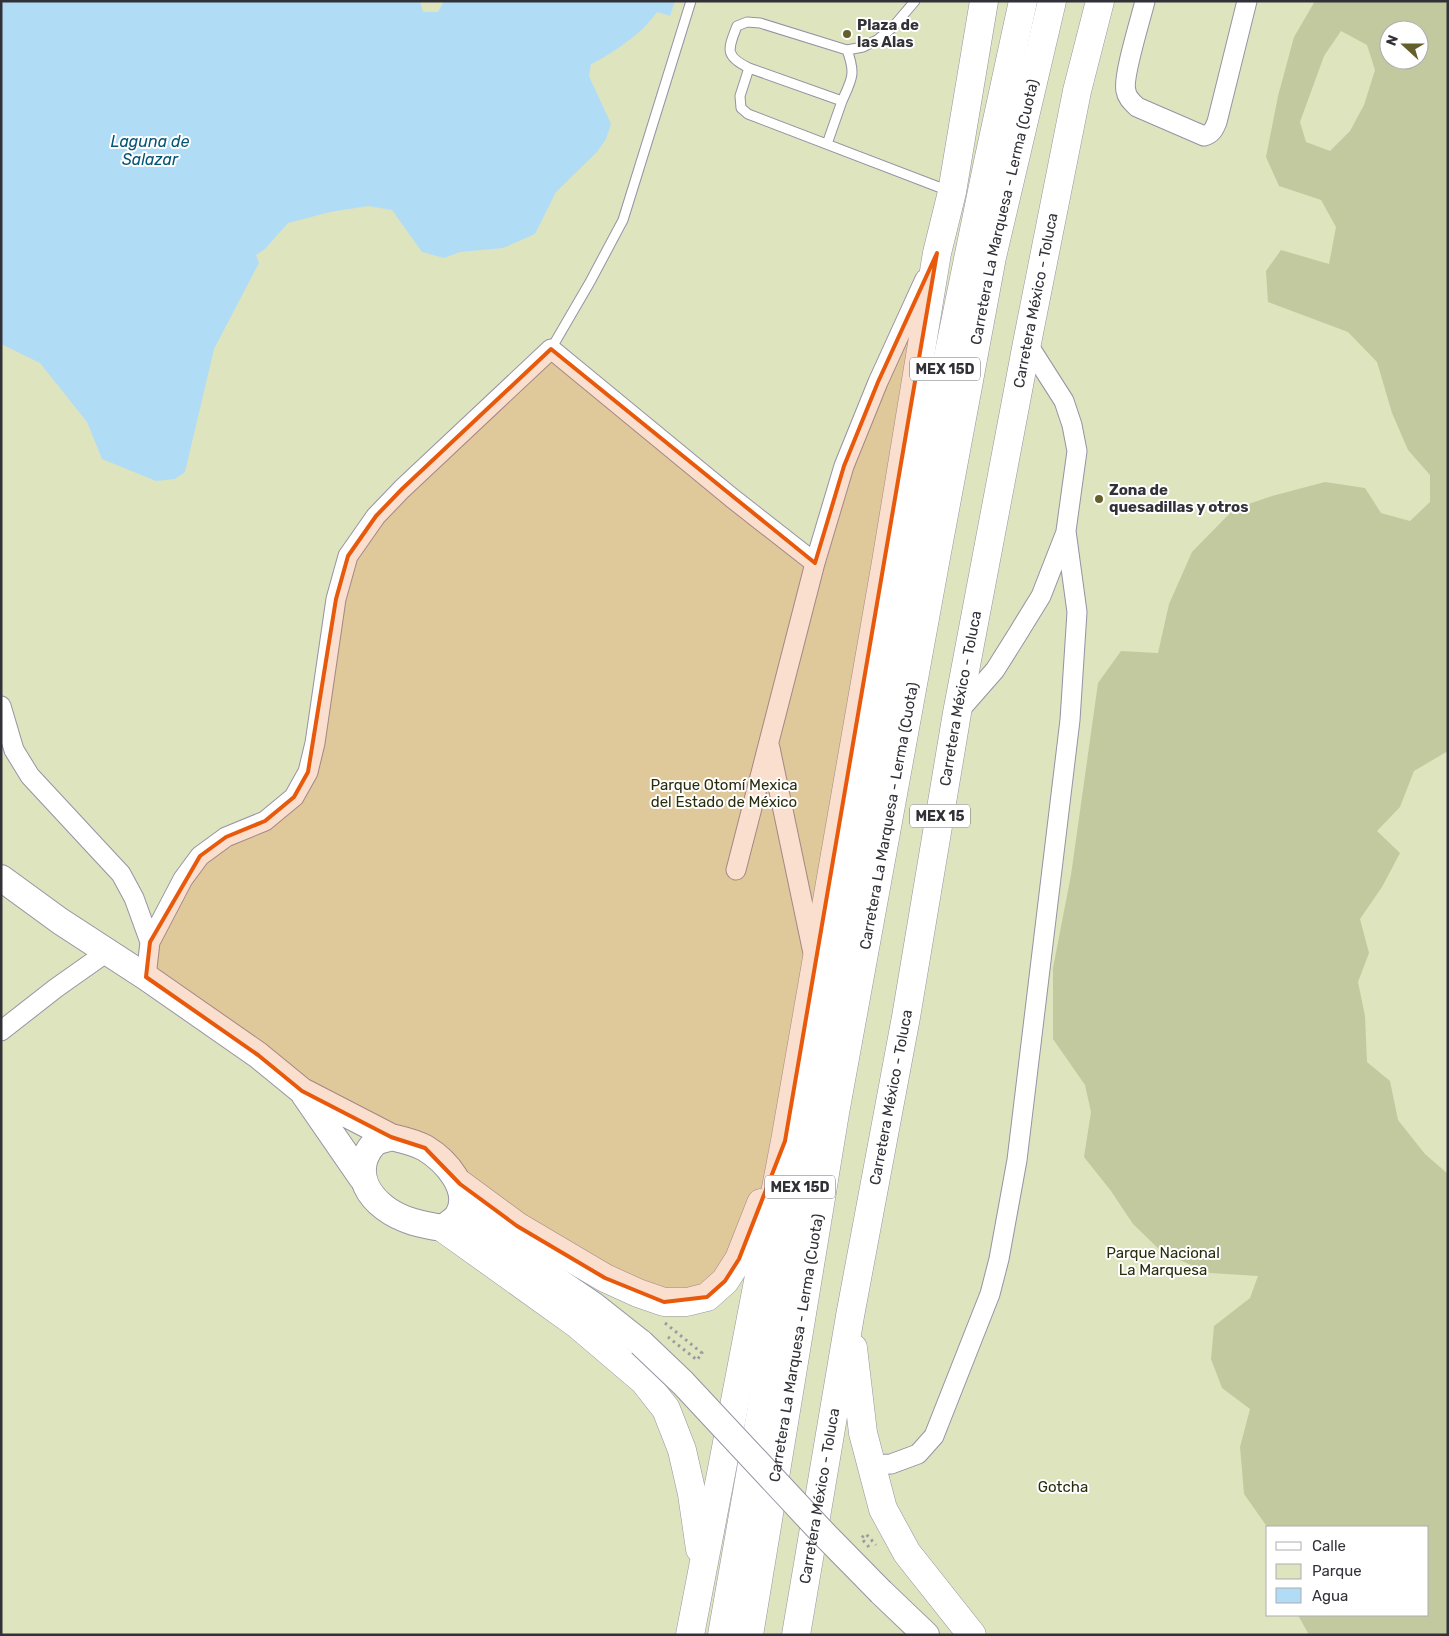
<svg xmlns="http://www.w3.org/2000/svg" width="1449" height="1636" viewBox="0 0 1449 1636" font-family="Rubik,sans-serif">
  <rect width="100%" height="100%" fill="#fcfbff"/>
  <path fill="#dee4be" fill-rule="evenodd" d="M1 1H1448V1635H1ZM1389 30H1419V60H1389ZM1268 1527H1428V1615H1268Z"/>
  <path fill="#c2c99f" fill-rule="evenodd" d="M1315 1H1448V751L1414 771 1400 807 1377 831 1400 853 1382 887 1360 919 1369 953 1358 982 1365 1016 1367 1062 1390 1081 1398 1120 1425 1154 1448 1174V1635H1309L1298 1615H1428V1527L1268 1528 1244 1494 1240 1447 1250 1409 1222 1388 1211 1359 1214 1326 1250 1298 1258 1276 1210 1273 1163 1253 1133 1224 1111 1191 1084 1157 1091 1112 1085 1085 1053 1039V968L1071 875 1098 683 1121 651 1158 653 1169 604 1192 552 1234 509 1272 496 1325 482 1365 488 1381 513 1410 521 1430 502V475L1408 450 1392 413 1377 362 1348 332 1268 302 1266 271 1281 250 1329 264 1336 227 1321 200 1279 186 1266 157 1278 96 1294 37ZM1389 30H1419V60H1389ZM1341 31 1367 45 1375 70 1364 105 1350 131 1330 151 1306 142 1300 122 1324 56Z"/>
  <path fill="#b1dcf6" d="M1 1H420L423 12H438L444 1H675L670 16 657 12C645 31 611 55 591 64L589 76 611 124 606 139 597 152 556 192 535 234 503 248 460 252 444 258 422 252 392 210 368 206 330 212 288 223 265 249 256 255 259 263 214 349 185 472 175 479 156 481 102 459 87 422 40 363 1 344Z"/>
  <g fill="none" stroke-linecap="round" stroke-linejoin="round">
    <g stroke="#9792a4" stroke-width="11">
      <path id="lane" d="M749 68 740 96 741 108 748 114 949 191
        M842 101C852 79 856 74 847 50
        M827 144 842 101 749 68C724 56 728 49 737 26L747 22 760 23 847 50 863 47 877 40 892 28 915 1
        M551 349 590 282 623 220 691 1"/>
    </g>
    <g stroke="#9792a4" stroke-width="21">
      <path id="street" d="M1145 1C1141 18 1122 78 1126 91 1127 98 1132 102 1137 107L1204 136C1212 134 1214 129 1217 122L1247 1
        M1 706 14 750 30 776 121 874 134 898 150 942
        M959 711 995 670 1017 635 1041 596 1066 532
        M770 748 813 953
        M736 870 815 563 844 466 878 382 925 279
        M146 977 150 942 183 879 200 856 226 837 265 821 294 797 308 772 315 743 336 599 348 556 376 516 402 489 551 349 732 498 815 563
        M1 1031 56 988 107 952
        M870 1465 891 1464 918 1454 934 1436 990 1294 999 1259 1017 1160 1070 720 1077 612 1066 531 1077 451 1072 425 1064 401 1027 343"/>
    </g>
    <g stroke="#9792a4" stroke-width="28">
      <path id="secondary" d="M1 878 60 921 146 977 258 1055 302 1091 391 1137
        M304 1094 362 1178
        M391 1137C403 1140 414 1142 425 1148 445 1160 473 1190 458 1215 455 1220 448 1224 443 1228 423 1225 402 1221 385 1208 369 1196 358 1178 365 1158 367 1153 371 1146 376 1142 380 1140 387 1139 391 1137Z
        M459 1214 593 1305 641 1343
        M881 1592 926 1635"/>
    </g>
    <g stroke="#9792a4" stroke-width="29">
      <g id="primary">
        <path d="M460 1184 517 1226 605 1278 638 1293 664 1302H687L707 1297 725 1281 739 1259 761 1203"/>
        <path d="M443 1228 577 1324 644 1381 666 1409 682 1450 692 1494 700 1549"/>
        <path d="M853 1348 863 1433 883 1509 907 1553 972 1635"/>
        <path d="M690 1635 785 1141 886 562 937 253 952 192 984 1"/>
        <path id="s1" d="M796 1635 850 1316 906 1017 957 713 1027 343 1077 91 1100 1"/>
      </g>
    </g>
    <g stroke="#9792a4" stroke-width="29">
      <g id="highway">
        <path d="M722 1635 936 415 988 162 1023 1"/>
        <path id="s2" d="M749 1635 835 1113 935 563 992 257 1052 1"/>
      </g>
    </g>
    <path stroke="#9d9ba1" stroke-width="3" stroke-dasharray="2.5 4" stroke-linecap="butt" d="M665 1323 702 1353 697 1360 668 1337
      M869 1547 861 1538 866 1534 876 1545"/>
    <use href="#lane" stroke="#fff" stroke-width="9"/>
    <use href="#street" stroke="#fff" stroke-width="19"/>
    <use href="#secondary" stroke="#fff" stroke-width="26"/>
    <use href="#primary" stroke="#fff" stroke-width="28"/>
    <use href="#highway" stroke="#fff" stroke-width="28"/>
    <g stroke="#9792a4" stroke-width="28" stroke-linecap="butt">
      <path id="secondary-bridge" d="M641 1343 683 1383 824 1534 881 1592"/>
    </g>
    <use href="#secondary-bridge" stroke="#fff" stroke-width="26"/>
  </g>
  <path fill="#e8590c" fill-opacity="0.2" stroke="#e8590c" stroke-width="4" stroke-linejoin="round" d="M937 253 785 1141 739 1259 725 1281 707 1297 664 1302 605 1278 517 1226 460 1184 425 1148 391 1137 302 1091 258 1055 146 977 150 942 200 856 226 837 265 821 294 797 308 772 336 599 348 556 376 516 402 489 551 349 815 563 844 466 878 382Z"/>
  <g fill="#655f2b" stroke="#fff" stroke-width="2">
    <circle cx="847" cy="34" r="5"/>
    <circle cx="1099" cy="499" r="5"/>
  </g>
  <g text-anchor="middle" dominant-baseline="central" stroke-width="4" stroke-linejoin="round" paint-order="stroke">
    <g fill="#fff" stroke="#706f74" stroke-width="1">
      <rect x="910" y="357.5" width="70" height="23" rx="4"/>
      <rect x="910" y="804.5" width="60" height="23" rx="4"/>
      <rect x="765" y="1175.5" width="70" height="23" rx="4"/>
    </g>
    <g font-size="14" font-weight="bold" fill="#333138">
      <text x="945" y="369">MEX 15D</text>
      <text x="940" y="816">MEX 15</text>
      <text x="800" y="1187">MEX 15D</text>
    </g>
    <g font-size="15" font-weight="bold" fill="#333138" stroke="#fff" text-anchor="start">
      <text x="857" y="25">Plaza de<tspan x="857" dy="17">las Alas</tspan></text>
      <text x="1109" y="490">Zona de<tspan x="1109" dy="17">quesadillas y otros</tspan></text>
    </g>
    <g font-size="15" fill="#333138" stroke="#fff">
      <text stroke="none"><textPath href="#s2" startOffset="1446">Carretera La Marquesa - Lerma (Cuota)</textPath></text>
      <text stroke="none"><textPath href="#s1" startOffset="1356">Carretera México - Toluca</textPath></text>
      <text stroke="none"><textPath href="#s1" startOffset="951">Carretera México - Toluca</textPath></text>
      <text stroke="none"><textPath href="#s2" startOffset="831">Carretera La Marquesa - Lerma (Cuota)</textPath></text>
      <text stroke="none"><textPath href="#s1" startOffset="546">Carretera México - Toluca</textPath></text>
      <text stroke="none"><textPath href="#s2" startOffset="291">Carretera La Marquesa - Lerma (Cuota)</textPath></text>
      <text stroke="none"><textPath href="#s1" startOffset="141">Carretera México - Toluca</textPath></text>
    </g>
    <g font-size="15" fill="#2a2d0c" stroke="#fff">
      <text x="724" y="785">Parque Otomí Mexica<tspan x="724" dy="17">del Estado de México</tspan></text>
      <text x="1163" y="1253">Parque Nacional<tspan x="1163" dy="17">La Marquesa</tspan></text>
      <text x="1063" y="1487">Gotcha</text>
    </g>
    <g font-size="16" font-style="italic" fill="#055576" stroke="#fff">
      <text x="150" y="141">Laguna de<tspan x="150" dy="18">Salazar</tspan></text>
    </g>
  </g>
  <rect width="1449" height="1636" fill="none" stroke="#333138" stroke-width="5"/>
  <rect x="1266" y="1526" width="162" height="90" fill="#ffffff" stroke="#adadaf"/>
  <rect x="1276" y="1542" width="25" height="8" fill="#ffffff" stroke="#adadaf"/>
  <text x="1312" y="1551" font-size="15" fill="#333138">Calle</text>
  <rect x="1276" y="1564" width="25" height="15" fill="#dee4be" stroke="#adadaf"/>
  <text x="1312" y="1576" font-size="15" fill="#333138">Parque</text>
  <rect x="1276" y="1588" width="25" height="15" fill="#b1dcf6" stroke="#adadaf"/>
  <text x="1312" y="1601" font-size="15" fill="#333138">Agua</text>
  <g transform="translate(1404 45) rotate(291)"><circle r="24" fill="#ffffff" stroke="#adadaf"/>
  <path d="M0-4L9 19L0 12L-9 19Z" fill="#655f2b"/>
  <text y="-8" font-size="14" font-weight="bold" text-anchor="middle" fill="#333138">N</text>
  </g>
</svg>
